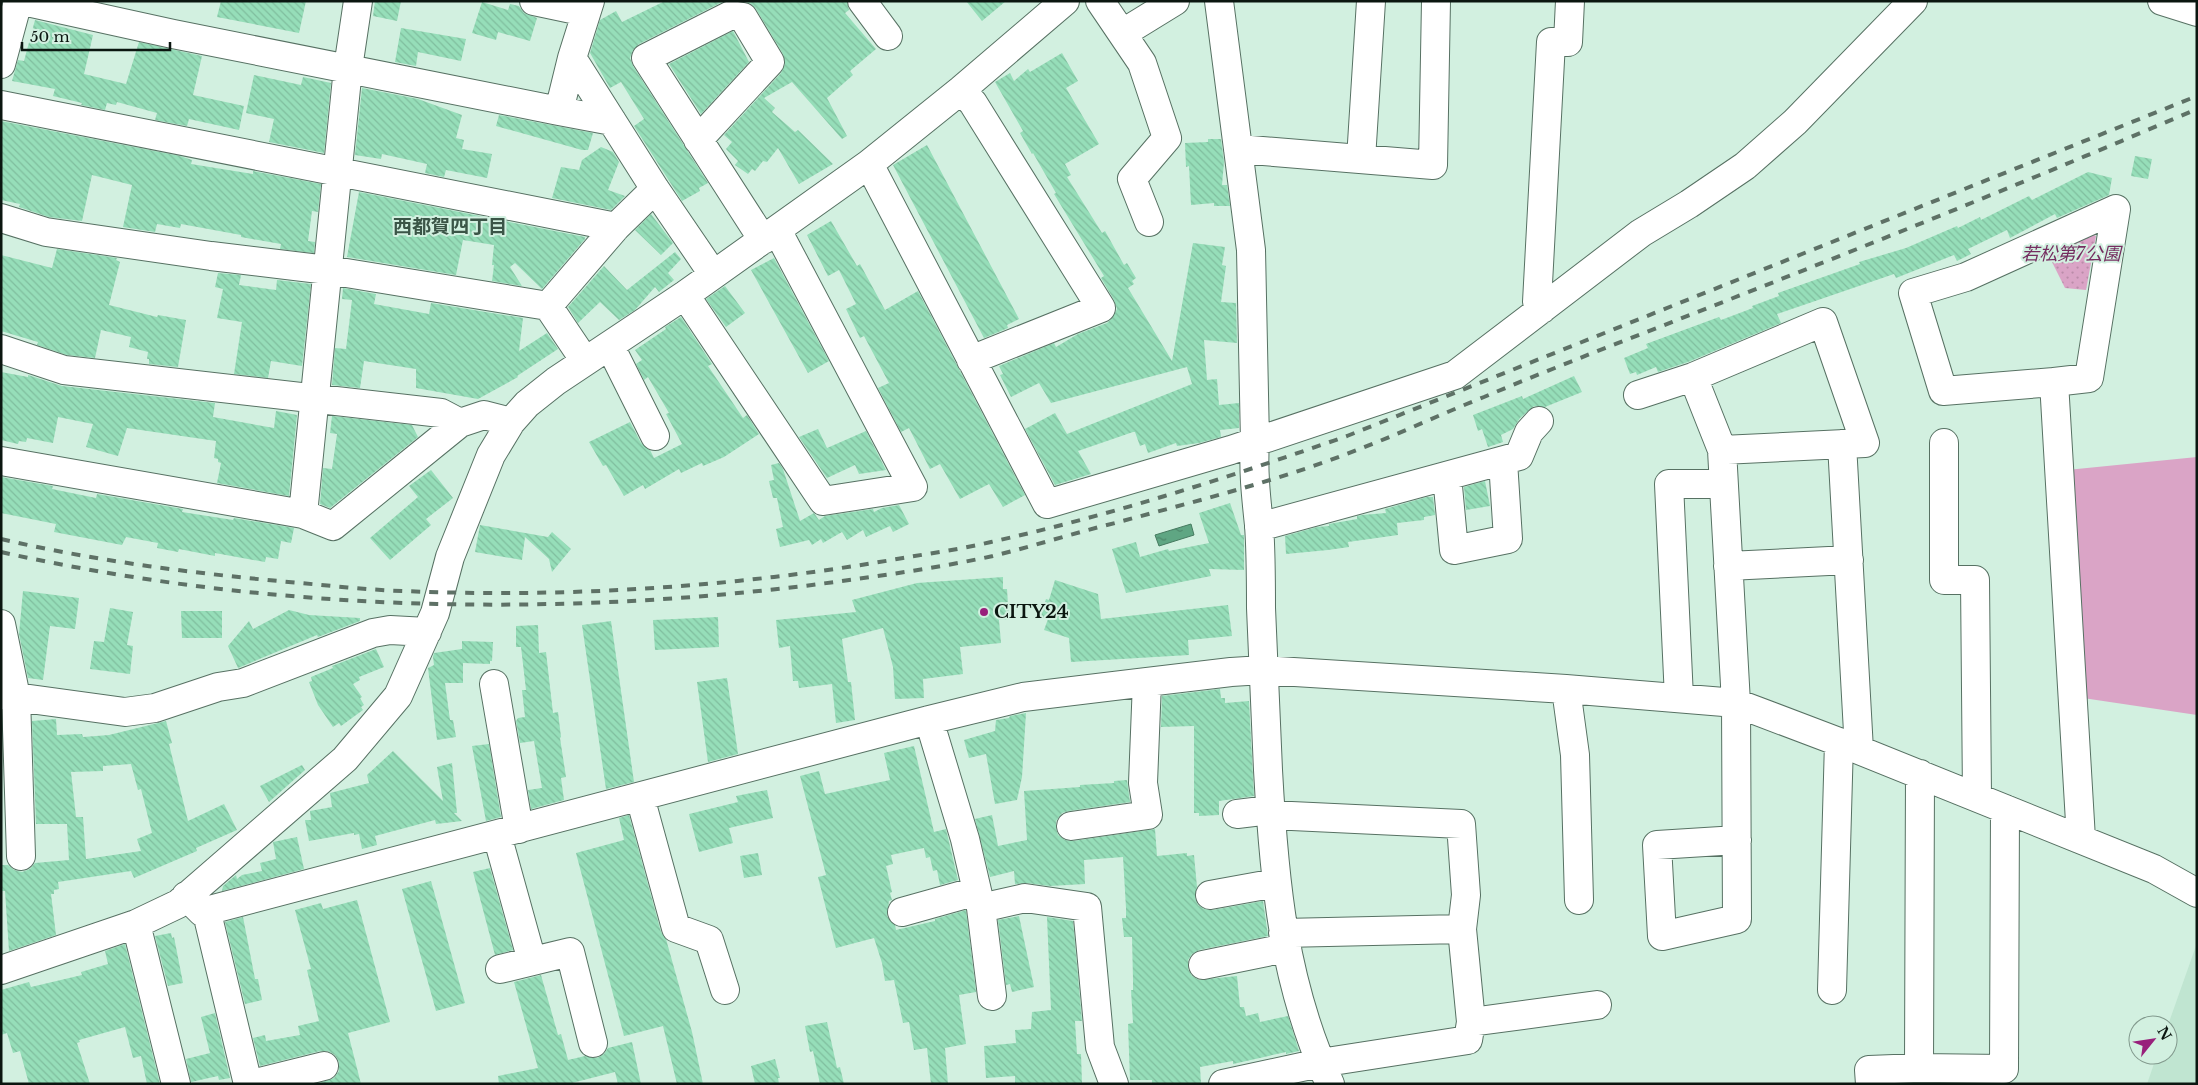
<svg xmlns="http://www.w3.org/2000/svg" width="2198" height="1085" viewBox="0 0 2198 1085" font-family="'Libre Baskerville','Noto Sans JP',serif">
  <defs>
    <pattern id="grass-dots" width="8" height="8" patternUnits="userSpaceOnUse" patternTransform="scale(1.25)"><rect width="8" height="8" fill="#daa4c6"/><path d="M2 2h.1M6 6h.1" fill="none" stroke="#ba8ca9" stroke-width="1.8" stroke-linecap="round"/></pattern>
    <pattern id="water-ripples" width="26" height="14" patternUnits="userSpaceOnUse" patternTransform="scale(1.25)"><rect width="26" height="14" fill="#5fa683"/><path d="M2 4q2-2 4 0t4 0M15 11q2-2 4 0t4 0" fill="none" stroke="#4d866a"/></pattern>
    <pattern id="building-back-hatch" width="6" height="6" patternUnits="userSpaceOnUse" patternTransform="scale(1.25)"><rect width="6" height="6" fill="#96deb9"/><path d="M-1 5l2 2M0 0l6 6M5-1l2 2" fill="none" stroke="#80be9e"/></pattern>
  </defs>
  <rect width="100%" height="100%" fill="#d2f0e0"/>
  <path fill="#c0e5d1" d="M2197 943V1084H2147L2157 1055H2168V1025Z"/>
  <path fill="url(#grass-dots)" d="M2080 227 2096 236 2086 290 2065 288 2043 244Z"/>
  <path fill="#daa4c6" d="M2197 457V715L2083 698 2067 470Z"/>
  <path fill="url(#water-ripples)" stroke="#467b60" d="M1191 524 1194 535 1159 546 1155 535Z"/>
  <path fill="url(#building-back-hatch)" fill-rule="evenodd" d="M221 1H306L299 33 217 17Z
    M375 1H401L397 21 373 16Z
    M665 1H724L639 44 633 50 630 58 633 66 708 183 699 188 700 191 682 201 634 126 644 119 621 82 610 88 590 53 600 20 616 11 622 22Z
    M744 1H847L849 10 845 13 876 49 850 71 853 75 827 98 847 136 842 139 792 82 764 98 775 108 772 112 795 132 798 130 833 164 799 184 778 148 767 162 763 161 755 171 752 169 748 174 735 165 738 161 726 149 732 142 724 135 781 73 785 64 783 54 756 9 751 4Z
    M966 1H1006L982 21Z
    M482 2 508 10 510 4 519 6 524 13 537 18 530 41 498 32 496 40 472 33Z
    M35 20 93 35 84 74 126 84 139 42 202 56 193 95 244 106 239 130 189 119 187 126 155 120 157 113 117 102 116 105 107 103 105 110 81 105 82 103 53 96 55 89 12 81 18 60 24 61Z
    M401 28 466 39 461 61 418 52 416 66 395 62Z
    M733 31 749 62 701 114 669 64Z
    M1062 53 1078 81 1066 88 1099 144 1065 164 1071 175 1067 177 1102 233 1105 231 1124 265 1127 263 1136 278 1132 281 1134 284 1128 288 1172 361 1193 243 1225 247 1222 265 1226 266 1221 302 1236 303 1237 343 1204 340 1207 380 1217 379 1219 405 1239 403V428L1220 430 1221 437 1199 443 1177 446 1176 443 1148 453 1145 444 1140 446 1135 432H1133L1078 451 1091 474 1055 485 1025 429 1055 413 1067 434 1192 384 1187 367 1051 403 1039 383 1011 397 1000 375 1003 374 999 366 1054 343 1056 347 1078 334 1107 323 1113 317 1117 309 1114 300 1101 278 1104 276 1054 194 1056 193 1033 153 1032 154 1020 133 1023 131 995 82 1010 73 1014 81 1028 69 1030 72Z
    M254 75 301 85 303 77 331 83 324 153 269 142 274 119 246 113Z
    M362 88 418 99 462 115 456 138 464 140 462 149 492 154 487 178 446 170 444 177 425 173 427 164 382 154 381 159 355 155Z
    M499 115 593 133 588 150H582L496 126Z
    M1 121 180 156 192 160 191 164 253 174V171L321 184 318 212 312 211 308 241 315 242 314 253 280 249 281 244 241 237V235L181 224 180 228 157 224 155 232 123 227 132 185 92 175 82 221 49 217 19 207 20 204 1 200Z
    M1208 139H1221L1224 162 1222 185H1227L1230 206H1214V203L1191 205 1189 166 1186 167 1185 143 1208 142Z
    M927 145 1019 319 1007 325 1008 328 984 338 893 165Z
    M601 147 613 152 619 162 608 190 625 196 611 210 552 198 561 167 579 170 582 160Z
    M2135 156 2152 159 2148 179 2131 176Z
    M2088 172 2112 178 2109 195 2057 218 2055 214 2010 238 2007 230 1968 249 1971 254 1957 261 1954 255 1896 278 1894 274 1777 314 1781 323 1688 362 1658 372 1656 367 1637 375 1636 372 1630 374 1624 358 1648 348 1646 344 1719 317 1721 320 1753 308 1752 306 1779 296 1778 293 1860 264 1859 262 1906 248 1957 226 1958 228 1980 217 1981 220 2029 196 2032 200Z
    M359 192 585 237V239L542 289 515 263 510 267 522 286 492 281 494 265H492L494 245 463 240 456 275 347 257Z
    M651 214 673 243 661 255 635 230Z
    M831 221 857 266 860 264 885 310 918 291 1025 495 1003 507 989 484 960 499 940 464 930 469 909 428 901 432 878 388 889 383 864 336 860 338 846 309 856 304 839 270 828 276 807 235Z
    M57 249 117 258 116 260 120 262 109 305 157 317 158 315 186 320 178 367 149 364V359H147L148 352 129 347 131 337 101 330 95 358 67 355 37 345 38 342 1 331V255L52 268Z
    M675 252 681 259 668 273 674 280 659 292 655 287 635 310 619 320 600 302 578 323 568 307 604 266 627 290Z
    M774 258 829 361 808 373 751 270Z
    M218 273 241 275 239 285 276 290 277 280 311 284 302 366 271 361 268 378 234 374 242 322 217 318 223 289 215 287Z
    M725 286 745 313 726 327 706 299Z
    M343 288 376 294 374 304 429 314 431 303 523 318 519 351 547 333 558 349 517 376 518 377 478 399 416 388V369L364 361 360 388 332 385 335 348 346 349 352 300 342 299Z
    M681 317 712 364 708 366 743 418 747 415 759 434 724 457 703 466 702 463 681 473 679 469 645 489 643 485 624 496 606 465 603 466 589 442 630 422 641 443 650 450 654 458 682 444 666 414 669 413 648 377 644 380 636 364 642 360 635 350 666 329 665 327Z
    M1 372 28 377V375L62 386 215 403 213 417 274 428 276 411 297 415 289 496 217 483 221 463 218 462V459L214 458 216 441 127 428 118 456 86 447 93 424 58 417 53 443 27 438 26 442 19 441 18 444 1 440Z
    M1574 376 1582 392 1545 407 1534 406 1520 418 1513 429 1501 435 1503 442 1488 447 1482 429 1478 431 1473 415 1522 396 1523 399Z
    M332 416 412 425 418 437 330 508 320 504 323 468 332 469 337 434 330 433Z
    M818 429 827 448 866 431 886 470 859 474 855 465 827 478 799 437Z
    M779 463 783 469 800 521 814 513 819 520 825 516 873 509 874 512 882 508 899 505 909 524 893 532 890 526 866 537 863 530 847 540 842 532 823 543 821 539 812 545 809 540 780 547 776 529 783 527 777 498H773L769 481 774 480 771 465Z
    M431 470 453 498 426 519 431 525 390 560 370 538 418 497 409 486Z
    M1 477 53 486 52 489 96 498 97 494 183 509 182 512 233 520 234 518 294 528 291 543 281 541 278 559 266 557 265 562 215 553V556L179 549 178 552 157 548 158 543 126 537 122 545 54 532 56 524 1 513Z
    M1485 481 1490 506 1466 510 1464 487Z
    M1427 497H1433L1435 515 1424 517V520L1397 523 1398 535 1348 542 1349 547 1328 550 1286 554 1285 536 1317 527 1329 526V524L1357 519V516L1362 515 1386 513 1385 509Z
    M1230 503 1241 535H1244V570L1209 569 1211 576 1126 593 1112 549 1136 542 1140 557 1168 549 1169 551 1209 543 1199 513Z
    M480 525 548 537 552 532 571 549 552 572 549 559 525 537 522 560 475 552Z
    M1003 577V589H1007L1009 620H999L1001 643 960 647 963 674 923 679 924 698 895 699 893 667 883 628 842 639 848 682H851L855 720 836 723 832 684 799 688 798 681H793L790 646 779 648 776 620 856 612 852 600 917 583Z
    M1055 580 1098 594 1101 619 1228 605 1232 636 1188 640 1189 655 1071 662 1069 638 1044 630 1048 619 1040 617 1046 599 1049 600Z
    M23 591 79 598 75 629 50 626 43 680 28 678 19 634Z
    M110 608 133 612 127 645 133 646 130 674 90 669 94 641 104 642Z
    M289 610 309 615 360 618V621L318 637 317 635 238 668 228 646 249 621 253 629Z
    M181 611H222V638H182Z
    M718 617 719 647 655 650 653 620Z
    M611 621 634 782 606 789 582 625Z
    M538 625 539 653 546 652 553 713 558 712 561 737 560 738 566 777 561 778 564 800 531 809 528 790 542 788 534 741 520 743 516 721 518 718 525 717 522 690H526L521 647H516V626Z
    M462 641 493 642 492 661H490V664L463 663V683H445L450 720H453L456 737 437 740 428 668 434 665 433 657 434 653 462 649Z
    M376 649 384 667 359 677 360 680 353 684 362 697 360 698 364 705 361 707 363 710 341 726 339 723 333 727 318 705 309 682 312 681 311 677 333 668 332 666Z
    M727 678 738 754 708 762 697 682Z
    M1220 689 1221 698H1225V703L1249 701 1254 796 1219 801V815L1199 816V813H1194V726L1161 727 1162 696Z
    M1026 713 1022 777 1017 800 995 804 986 754 969 758 964 740 995 731 996 720 1009 718 1010 716Z
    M56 719 57 735 82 734 83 737 109 735 166 721 172 743 169 744 188 821 224 804 237 830 196 848 197 851 134 878 131 871 58 882 59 889 54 890V894H51L56 935 9 951 5 891H1V865H8L14 870 22 872 30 869 35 863 69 860 67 824H36L32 721ZM131 764 138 790 141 789 152 833 137 839 141 851 86 859 83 817H76L71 772 103 771V766Z
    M489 744 501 817 486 821 472 746Z
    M914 746 934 832 946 829 958 880 940 885 937 870 933 871 930 857 926 858 924 848 891 855 893 864 886 866 892 892 890 893 892 900 889 901 887 916 895 925 896 930 935 921V919L966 910 976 992 959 995 966 1044 945 1048 948 1084H931L927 1048 914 1050 909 1022 903 1023 894 980 885 981 882 963 874 938 836 948 818 877 826 875 800 776 819 771 825 794 890 780 884 753Z
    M393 751 443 801 437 767 452 763 457 813H454L462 821 436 824 435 820 375 836 377 845 362 849 359 834 354 835V833L309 841 305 820H311L310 811 332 807 330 793 369 783 367 775Z
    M302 765 305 770 269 802 260 786Z
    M1127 780 1130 802 1069 811 1062 813 1056 821V828L1058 835 1065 840 1073 841 1155 829 1157 856 1187 853V856L1194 855 1197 887 1195 898 1198 905 1204 909 1213 910 1263 901 1268 936 1199 950 1192 954 1188 960V969L1192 976 1199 980 1237 976 1240 1007H1244L1246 1016 1258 1013 1260 1022 1288 1016 1299 1051 1286 1054V1052L1233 1064V1061L1200 1067 1201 1084H1152V1080H1130L1128 1024 1133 1023 1131 990H1133V980L1132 937H1124L1122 918H1126V908L1123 857 1084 860 1085 884 1050 886 1027 883 1015 884 1014 871 990 877 975 819 992 815 998 846 1027 840 1024 791 1080 787V785L1114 783V781Z
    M767 790 773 818 729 828 733 843 699 852 689 814 738 802 736 796Z
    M629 815 661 932 666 939 692 1032 703 1084H677L663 1026 624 1036 576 853 624 840 619 818Z
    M297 837 304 869 222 891 223 886 236 875 237 879 242 875 262 871 260 863 276 859 273 842Z
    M758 853 762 875 744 878 740 856Z
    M490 868 513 950 495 955 473 872Z
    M431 881 465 1003 436 1011 402 889Z
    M357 900 390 1022 348 1033 361 1084H317L334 1078 339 1071V1062L335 1055 328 1051H320L260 1066 253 1038 265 1035 266 1041 300 1035 298 1026 319 1021 307 970 311 969 295 910 321 903 323 909Z
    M1019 916 1034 987 1012 992 1010 984 1006 985 998 920Z
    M243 917 255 979H258L262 1000 245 1004 225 922Z
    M1047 917 1073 921 1082 1021H1075L1077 1054H1081L1082 1083 1015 1084V1076L986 1078 984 1046 1016 1043 1015 1030 1031 1029 1032 1012 1051 1010Z
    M171 933 172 938 174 937 183 983 168 986 155 936Z
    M125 944 160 1084H147L141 1056 133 1058 125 1027 79 1040 80 1042 77 1043 90 1084H29L20 1051 13 1053 7 1033 1 1035V990L29 982 31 987 82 975 81 972 108 964 105 951Z
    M541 975 558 1035 561 1034 568 1060 585 1056 597 1058 604 1054 608 1048 632 1042 641 1084H618L615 1072 568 1084H499L498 1076 538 1068 514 982Z
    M215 1013 230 1078 219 1080 218 1076 191 1082 186 1059 210 1053 201 1017Z
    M827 1022 837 1068 840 1067 844 1084H820L813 1051 810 1052 805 1026Z
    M775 1059 780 1078H778L779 1084H755L751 1066Z"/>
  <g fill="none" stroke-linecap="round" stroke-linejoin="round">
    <g stroke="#577163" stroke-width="30">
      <path id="minor" d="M23 1 173 34 559 111 572 58 590 1
        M358 1 348 68 303 514 333 526 460 423 484 415 511 422
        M534 1 586 12
        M862 1 888 36
        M1100 1 1142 63 1167 138 1132 179 1149 222
        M1219 1 1251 250 1255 442C1253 470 1256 497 1259 525 1261 552 1261 580 1261 608 1263 662 1266 716 1268 770 1274 880 1283 983 1330 1084
        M2162 1 2197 12
        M1123 33 1175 1
        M572 58 655 189 713 274
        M1 64 18 1
        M961 90 973 103 1101 308 971 360
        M1 105 616 227
        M559 111 612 121
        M698 140 770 62 743 17 731 15 646 58 763 240
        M1238 149 1433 165 1436 1
        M1361 159 1371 1
        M869 164 1047 504 1231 450 1455 375 1641 233 1689 204 1745 166 1795 122 1913 1
        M1 218 46 232 211 256 328 270 548 306 585 361
        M685 295 823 501 913 487 777 230
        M548 306 616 227 655 189
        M1542 309 1537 302 1551 42H1568L1570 1
        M610 346 655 436
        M1 349 64 370 441 413 460 423
        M1693 377 1722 450 1736 703 1737 919 1662 936 1657 845 1737 840
        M2054 382 1943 391 1913 293 1966 277 2116 209 2089 378 2054 382 2081 839
        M1638 395 1693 377 1823 322 1865 443 1722 450
        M1944 443V580H1975L1977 797
        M1842 444 1859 750
        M1 461 303 514
        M1447 476 1454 550 1508 539 1503 461
        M1259 527 1519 456 1529 432 1539 421
        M1728 566 1849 560
        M1 624 16 697 21 856
        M1147 682 1231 672 1263 670 1566 689 1736 703 1839 742 2154 869 2197 893
        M494 684 519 829
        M1566 689 1575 755 1579 900
        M1 695 125 712 155 708 218 687 243 683 373 633 390 630 427 632
        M1679 698 1669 484H1723
        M929 720 965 839 981 908 992 996
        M1920 774 1919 1068 2004 1069 2005 809
        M640 797 676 928 709 940 725 990
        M1237 814 1270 810
        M497 835 532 961
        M1210 895 1276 883
        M186 896 202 912 929 720 1023 697 1147 682 1143 783 1148 815 1071 826
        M981 908 1025 898 1087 907 1100 1047 1114 1084
        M206 909 248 1084
        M902 912 977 891
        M136 924 176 1084
        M1283 933 1462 929
        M1203 965 1286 948
        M500 969 570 952 593 1043
        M1 970 136 924 178 904 345 759 398 696 435 613 450 557 491 455 511 422 527 404 556 381 685 295 869 164 961 90 1065 1
        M1832 990 1839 742
        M1471 1022 1597 1005
        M252 1084 324 1066
        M1223 1084 1320 1063 1468 1040 1471 1022 1462 929 1466 895 1461 824 1270 815
        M1870 1084 1869 1070 1919 1068"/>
    </g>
    <use href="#minor" stroke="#fff" stroke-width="28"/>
    <path stroke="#5e7166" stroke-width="4" stroke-dasharray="9 9" stroke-linecap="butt" d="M1 539C100 562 199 574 300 583 334 586 369 590 403 591 570 598 738 587 903 558 932 553 962 549 991 542 1112 515 1230 477 1347 436L2197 96
      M1 552C266 611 543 618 812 585 872 577 933 569 993 556 1034 546 1074 533 1115 523 1196 501 1278 481 1357 450 1399 434 1441 414 1484 397 1519 382 1555 368 1590 354 1793 275 1996 195 2197 109"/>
  </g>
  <circle fill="#98207b" stroke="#d2f0e0" stroke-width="2" cx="984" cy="612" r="5"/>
  <g text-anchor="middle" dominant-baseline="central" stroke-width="4" stroke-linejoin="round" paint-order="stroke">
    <g font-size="18" font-style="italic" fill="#752d60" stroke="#d2f0e0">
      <text x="2071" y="254">若松第7公園</text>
    </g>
    <g font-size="18" font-weight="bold" fill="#0b1610" stroke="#d2f0e0" text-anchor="start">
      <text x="994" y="612">CITY24</text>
    </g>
    <g font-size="19" font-weight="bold" fill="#3b5547" stroke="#d2f0e0">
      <text x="450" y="226">西都賀四丁目</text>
    </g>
  </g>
  <rect width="2198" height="1085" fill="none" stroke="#0b1610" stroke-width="5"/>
  <g transform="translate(2153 1040) rotate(60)"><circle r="24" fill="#d2f0e0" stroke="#82998d"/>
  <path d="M0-4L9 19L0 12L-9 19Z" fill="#98207b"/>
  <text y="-8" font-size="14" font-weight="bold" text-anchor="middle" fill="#0b1610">N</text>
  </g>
  <path d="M22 42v8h148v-8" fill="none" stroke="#0b1610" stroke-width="2.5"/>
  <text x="30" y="42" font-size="15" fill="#0b1610" stroke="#d2f0e0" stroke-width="4" paint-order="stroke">50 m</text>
</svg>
